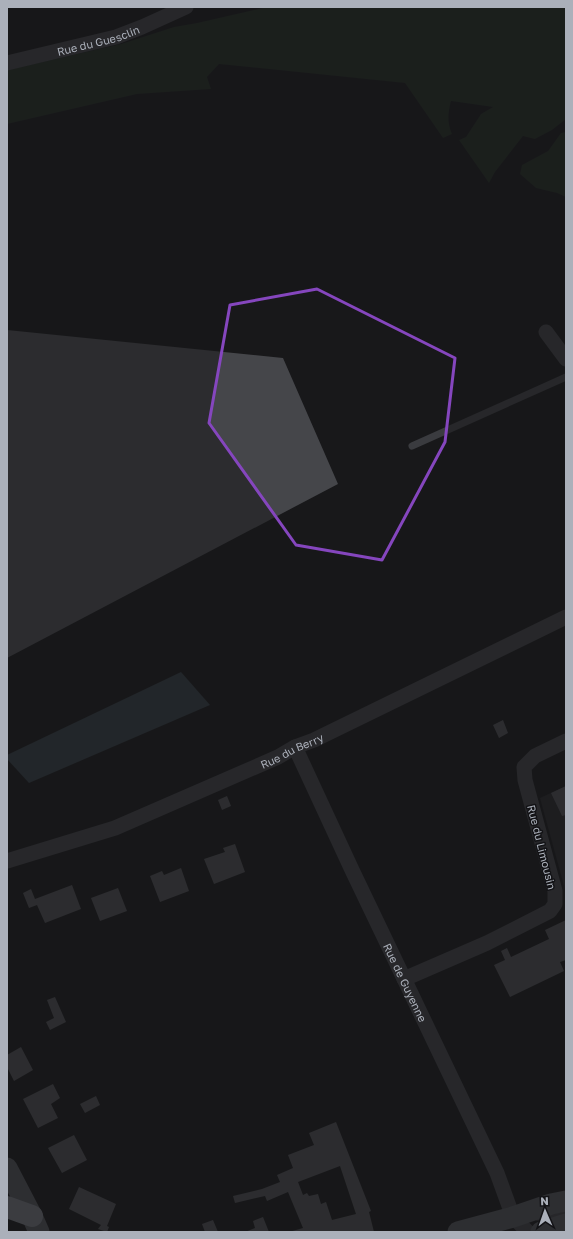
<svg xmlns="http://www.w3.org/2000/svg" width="573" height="1239" viewBox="0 0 573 1239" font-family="'Golos Text',sans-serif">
  <rect width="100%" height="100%" fill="#18181a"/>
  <path fill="#242427" d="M566 786V893L540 798Z"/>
  <path fill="#202821" d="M267 7H566V119L552 130 535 139 523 136 495 172 489 183 459 140 466 137 481 114 493 107 451 101C448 113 447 122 452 134L443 138 405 83 219 64 207 77 211 89 137 94 7 124V70L121 44 174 27 197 23Z
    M566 132V197L557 193 536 188 520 174 522 165 548 151 561 133Z"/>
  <path fill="#2f383e" d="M181 672 210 705 29 783 7 759V755Z"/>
  <path fill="#45464a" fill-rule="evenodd" d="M7 330 283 358 338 484 7 658Z
    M503 720 508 733 499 738 493 725Z
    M566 786V815L562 816 551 793Z
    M227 796 231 806 222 810 218 800Z
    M235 844 245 872 214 884 204 859 225 852 223 848Z
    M181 868 189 891 160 902 150 876 162 871 164 875Z
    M72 885 81 909 45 923 37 905 29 908 23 893 31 889 35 899Z
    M118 888 127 911 100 921 91 898Z
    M566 920V960L560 962 564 971 510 997 494 965 505 960 501 951 507 948 511 957 549 939 545 930Z
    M55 997 66 1022 50 1030 46 1022 54 1018 47 1000Z
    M21 1047 33 1070 14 1081 7 1067V1055Z
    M53 1084 60 1098 51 1104 58 1118 38 1128 23 1099Z
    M96 1096 100 1105 85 1113 80 1104Z
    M336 1122 371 1211 369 1212 374 1232H289L303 1228 288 1192 267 1201 265 1196 235 1203 233 1196 262 1189 280 1182 277 1175 293 1168 288 1155 314 1145 309 1133ZM340 1166 356 1214 332 1220 326 1202 321 1204 318 1194 309 1196 307 1193 303 1195 298 1182Z
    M74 1135 87 1160 62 1173 48 1148Z
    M79 1187 116 1204 107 1226 109 1227 107 1232 98 1229 101 1225 69 1209Z
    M263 1217 269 1232H245L255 1228 253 1221Z
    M213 1220 218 1232H205L202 1224Z"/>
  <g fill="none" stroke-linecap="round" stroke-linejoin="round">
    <path stroke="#3a3b3f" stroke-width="7" d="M412 446 566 377
      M538 1217 560 1216 566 1215"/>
    <g stroke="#3a3b3f" stroke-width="15">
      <path id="s1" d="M7 63 116 37 142 27 186 7"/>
      <path d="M546 332 566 359"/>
      <path id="s2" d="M295 747 352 870 497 1173 513 1217 528 1232"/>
      <path id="s3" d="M7 861 115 828 278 757 295 747 314 740 566 617"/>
      <path d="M404 979 487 943 550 911 555 904V891L525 780 524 767 535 756 566 741"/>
    </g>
    <path stroke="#484a4f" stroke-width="21" d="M7 1168 32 1216 39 1232
      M458 1232 513 1217 551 1204 566 1201
      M541 1232 566 1224"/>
    <path stroke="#666970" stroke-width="22" d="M7 1207 32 1216"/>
  </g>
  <path d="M0 0H573V1239H0ZM317 289 455 358 445 442 382 560 296 545 209 423 230 305Z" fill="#18181a" fill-opacity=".55" fill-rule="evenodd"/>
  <path fill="none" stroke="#8546be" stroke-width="3" stroke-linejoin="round" d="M317 289 455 358 445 442 382 560 296 545 209 423 230 305Z"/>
  <g text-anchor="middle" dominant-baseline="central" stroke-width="3" stroke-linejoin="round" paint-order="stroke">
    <g font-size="11" fill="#abb0ba" stroke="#131316">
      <text stroke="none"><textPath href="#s1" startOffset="94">Rue du Guesclin</textPath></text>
      <text stroke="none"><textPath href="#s3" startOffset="306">Rue du Berry</textPath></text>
      <text transform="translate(542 847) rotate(76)">Rue du Limousin</text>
      <text stroke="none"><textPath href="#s2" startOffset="260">Rue de Guyenne</textPath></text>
    </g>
  </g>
  <rect width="573" height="1239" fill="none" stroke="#abb0ba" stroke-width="16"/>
  <g transform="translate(545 1211) rotate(358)" stroke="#131316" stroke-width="3" paint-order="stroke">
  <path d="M0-3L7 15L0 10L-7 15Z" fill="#abb0ba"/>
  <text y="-6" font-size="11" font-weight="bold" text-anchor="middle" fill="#abb0ba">N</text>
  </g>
</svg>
